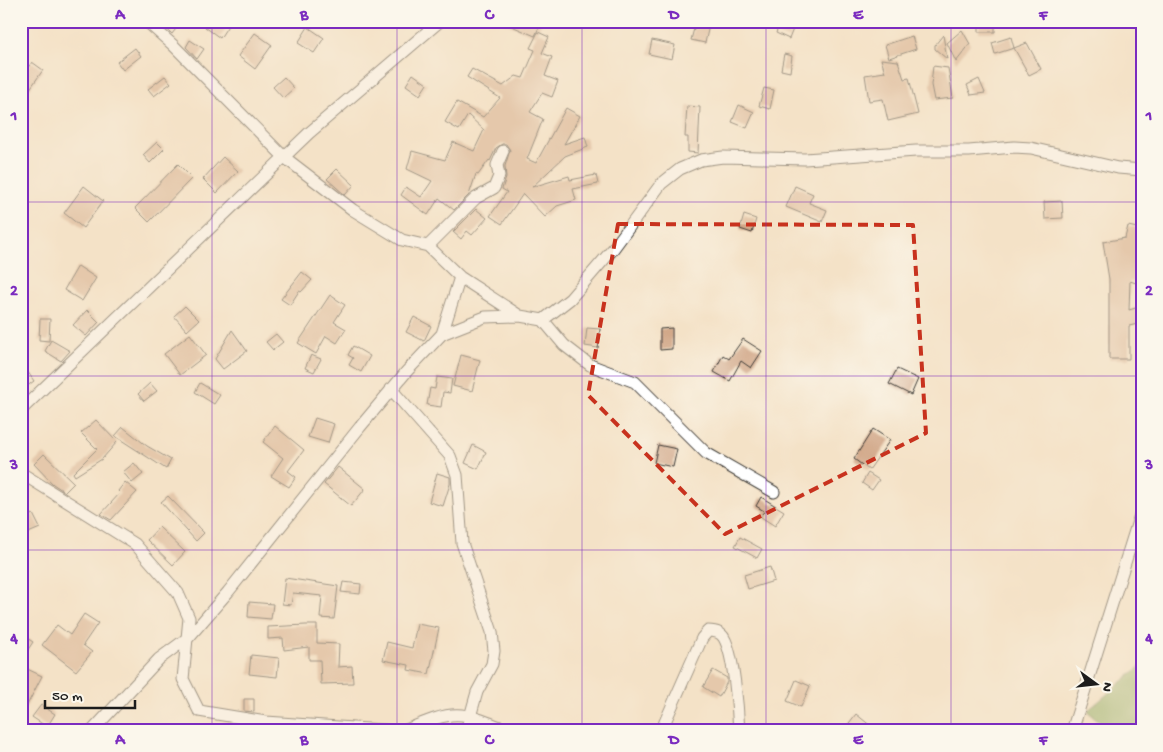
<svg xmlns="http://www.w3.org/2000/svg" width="1163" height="752" viewBox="0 0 1163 752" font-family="'Gochi Hand',sans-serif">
  <rect width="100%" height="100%" fill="#fbf7ec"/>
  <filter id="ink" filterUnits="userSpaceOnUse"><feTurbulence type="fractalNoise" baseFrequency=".02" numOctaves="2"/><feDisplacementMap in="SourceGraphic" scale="10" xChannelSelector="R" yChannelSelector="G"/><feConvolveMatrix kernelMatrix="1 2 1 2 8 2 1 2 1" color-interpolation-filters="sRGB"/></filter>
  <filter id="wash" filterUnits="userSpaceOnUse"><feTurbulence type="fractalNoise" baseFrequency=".0096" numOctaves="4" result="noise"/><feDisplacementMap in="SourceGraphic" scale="20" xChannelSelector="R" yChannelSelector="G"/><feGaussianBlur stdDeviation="1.12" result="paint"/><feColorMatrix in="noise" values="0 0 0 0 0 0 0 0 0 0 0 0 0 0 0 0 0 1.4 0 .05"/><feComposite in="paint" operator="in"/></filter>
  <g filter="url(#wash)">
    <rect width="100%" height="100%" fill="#f4e2c7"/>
    <path fill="#86a95d" stroke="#51623c" d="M1142 665V731H1112L1087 711Z"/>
    <g id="blocks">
      <path fill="#d2a889" d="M158 21H182L172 34Z
        M209 21H231L220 38 205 27Z
        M500 21H542L535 36Z
        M696 21H710L705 43 691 40Z
        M781 21 795 24 789 39 776 33Z
        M979 21H995V32H979Z
        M308 27 324 38 314 53 298 43Z
        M962 30 970 44 956 62 947 43Z
        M538 32 549 37 542 53 552 57 545 76 558 81 552 97 542 93 530 112 543 119 527 159 536 163 566 108 580 116 564 144 585 137 588 147 565 156 532 187 569 176 570 180 596 175 598 184 573 189 576 200 557 206 545 217 523 194 502 224 490 216 507 192 502 189 506 178 505 166 510 150 506 144H502L496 148 490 161 489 160 478 175 476 174 469 195 454 210 439 198 428 215 401 195 406 187 421 197 432 181 407 169 412 151 445 160 453 142 474 151 484 130 468 115 459 130 445 122 457 102 483 117 500 98 467 77 472 69 503 86 516 76 523 78 535 50 530 48Z
        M255 33 272 45 255 69 238 56Z
        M943 35 947 59 935 49V45Z
        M912 36 916 49 889 58 885 45Z
        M1011 37 1014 48 995 54 992 43Z
        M190 40 204 49 197 59 186 47Z
        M652 40 675 45 672 59 649 54Z
        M1027 43 1041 69 1029 75 1014 48Z
        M135 48 141 56 123 70 117 62Z
        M784 54 792 56 790 72 781 70Z
        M881 59 898 61 904 79 909 78 918 114 888 121 883 99 869 101 865 75 885 72Z
        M32 62 43 70 27 93 21 89V77Z
        M933 66 948 68 953 98 934 100 931 85Z
        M413 74 427 84 420 95 406 85Z
        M165 76 171 83 154 96 148 89Z
        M284 77 294 88 283 98 273 87Z
        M979 79 985 93 971 95 967 85Z
        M764 88 774 90 770 109 759 106Z
        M739 105 754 112 747 128 732 122Z
        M687 106 700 107 698 153 688 152V137H685Z
        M157 142 164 149 150 163 143 155Z
        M223 157 238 171 217 193 203 179Z
        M178 164 192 178 149 222 135 208Z
        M337 169 354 185 345 195 327 179Z
        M84 186 103 201 83 228 64 213Z
        M795 186 813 194 809 203 827 210 822 222 786 207Z
        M1062 201 1063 218 1045 219 1044 202Z
        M476 209 487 218 472 235 467 231 461 239 453 232Z
        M744 215 756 219 752 233 740 229Z
        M1128 226 1142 229V276L1139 284 1130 281 1129 310 1139 307 1142 323 1129 326V359H1109V279L1103 242 1125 238Z
        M78 266 96 278 82 301 64 290Z
        M302 272 312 280 301 292 299 291 290 305 281 299Z
        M330 295 345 305 334 322 346 329 337 343 326 336 316 354 298 343Z
        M185 306 199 320 187 331 174 316Z
        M87 310 99 322 86 336 73 325Z
        M414 317 431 326 424 341 406 332Z
        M40 319H50L49 341 39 340Z
        M587 328 600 329 598 348 585 346Z
        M672 328V349L660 350V329Z
        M232 330 247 351 223 369 215 359Z
        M190 334 206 355 180 375 164 354Z
        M276 334 283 342 273 350 266 342Z
        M743 339 762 351 751 368 741 361 730 381 714 372 723 355 729 359Z
        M51 340 70 351 61 361 45 351Z
        M353 346 370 356 361 372 349 365 353 358 348 355Z
        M311 355 321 359 314 372 305 368Z
        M461 355 480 360 472 391 453 386Z
        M21 362 34 381 26 387 21 379Z
        M897 369 918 379 911 395 889 384Z
        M437 377 452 379 450 393 443 392 441 407 427 405 430 388 435 389Z
        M150 383 157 391 144 401 138 394Z
        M200 383 220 395 214 404 195 392Z
        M315 418 334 424 328 443 308 437Z
        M96 420 117 442 102 459 75 476 73 473 97 449 81 433Z
        M275 426 304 450 288 471 296 477 289 487 271 476 283 458 263 442Z
        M123 427 147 446 171 460 166 469 115 436Z
        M873 429 890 440 869 470 854 459Z
        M473 445 486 452 478 469 465 463Z
        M658 445 677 449 673 467 654 463Z
        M44 454 74 483 65 492 53 484 34 464Z
        M134 463 143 474 132 483 123 472Z
        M338 467 365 489 351 506 324 484Z
        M437 473 450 477V484L443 506 429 502Z
        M868 473 879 480 872 490 862 483Z
        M125 482 137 492 111 520 101 514 120 493 118 491Z
        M168 496 204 533 196 541 161 502Z
        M761 497 784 511 775 526 761 517 764 511 756 506Z
        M33 514 40 528 26 534 21 519Z
        M159 527 185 552 173 565 147 540Z
        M740 537 762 549 757 558 735 546Z
        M770 567 774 581 748 589 744 575Z
        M285 578 338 586 334 619 320 618 322 596 293 593 291 605 282 604Z
        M343 582 361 584 360 594 341 592Z
        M249 602 273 604 271 619 248 617Z
        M84 614 98 623 83 645 92 652 76 671 42 645 57 625 70 635Z
        M417 624 439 628 429 674 408 670 409 665 383 660 387 642 412 648Z
        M306 625H317V643L339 644 338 667 352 666 353 683 321 684 320 660H309V647L284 650 283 638 268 639V627Z
        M21 634 33 642 21 660Z
        M251 655 279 658 277 677 249 674Z
        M21 666 42 676 21 717Z
        M713 670 727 678V682L719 697 703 687Z
        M796 680 810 686 801 707 787 701Z
        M244 699H254V712L244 711Z
        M41 705 55 714 47 727 32 717Z
        M856 714 877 731H843Z"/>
    </g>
  </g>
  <g filter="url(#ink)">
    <use href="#blocks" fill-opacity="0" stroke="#3c3a36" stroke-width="1"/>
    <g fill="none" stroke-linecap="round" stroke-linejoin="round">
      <g stroke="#3c3a36" stroke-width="13">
        <path id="street" d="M146 21 173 45 284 157 353 210 402 240 428 246 460 277 520 316 543 320 570 299 613 249 661 184 680 169 701 160 723 157 805 159 916 151H969L1014 147 1031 148 1118 168 1142 170
          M428 246 476 198 494 188 499 176 497 165 503 151
          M543 320 564 345 590 365 635 382 706 453 774 492
          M442 334 460 277
          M391 389 450 456 457 475 462 543 492 632 494 651 492 664 477 692 466 731
          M21 410 309 133 440 21
          M21 473 135 544 178 593 189 618 183 679 199 711 266 722 397 731
          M92 731 159 659 189 637 228 592 360 427 407 371 442 334 485 317 520 316
          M404 731C456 709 458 710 510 731
          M661 731 702 638 708 631C714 631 721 632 724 638 734 655 738 710 739 731
          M1072 731 1140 515"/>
      </g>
      <use href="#street" stroke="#fff" stroke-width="11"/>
    </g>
  </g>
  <path d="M0 0H1163V752H0ZM618 224 913 225 926 433 725 534 588 395Z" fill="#f4e2c7" fill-opacity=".55" fill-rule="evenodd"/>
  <path fill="none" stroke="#c8321e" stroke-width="4" stroke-dasharray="10 6" stroke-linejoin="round" d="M618 224 913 225 926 433 725 534 588 395Z"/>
  <path fill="none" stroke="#7b2cbf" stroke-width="1" stroke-opacity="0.55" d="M212 21V731M397 21V731M582 21V731M766 21V731M951 21V731M21 202H1142M21 376H1142M21 550H1142"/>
  <rect width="1163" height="752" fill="none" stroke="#fbf7ec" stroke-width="55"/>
  <g transform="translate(1096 684) rotate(105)" stroke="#fbf7ec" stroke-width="4" paint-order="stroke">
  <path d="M0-4L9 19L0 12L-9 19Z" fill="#1c1c1c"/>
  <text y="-8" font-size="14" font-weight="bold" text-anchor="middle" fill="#1c1c1c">N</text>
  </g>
  <path d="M45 700v8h90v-8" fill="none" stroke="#1c1c1c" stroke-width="2.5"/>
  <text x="52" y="700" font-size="15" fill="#1c1c1c" stroke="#fbf7ec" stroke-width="4" paint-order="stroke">50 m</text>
  <rect x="28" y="28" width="1108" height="696" fill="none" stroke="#7b2cbf" stroke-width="2"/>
  <g font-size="16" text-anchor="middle" font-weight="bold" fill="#7b2cbf">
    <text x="120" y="19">A</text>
    <text x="304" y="19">B</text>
    <text x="489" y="19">C</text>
    <text x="674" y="19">D</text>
    <text x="858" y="19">E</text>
    <text x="1043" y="19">F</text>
    <text x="14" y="120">1</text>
    <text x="1149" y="120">1</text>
    <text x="14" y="295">2</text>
    <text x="1149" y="295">2</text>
    <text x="14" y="469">3</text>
    <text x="1149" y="469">3</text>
    <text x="14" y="643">4</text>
    <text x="1149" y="643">4</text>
    <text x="120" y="744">A</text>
    <text x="304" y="744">B</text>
    <text x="489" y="744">C</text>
    <text x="674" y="744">D</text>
    <text x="858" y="744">E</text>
    <text x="1043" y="744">F</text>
  </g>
</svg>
